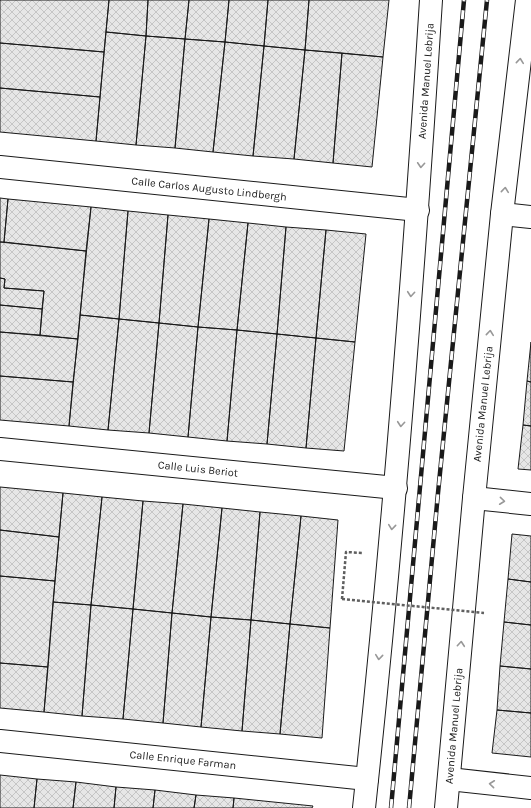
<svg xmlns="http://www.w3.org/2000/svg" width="531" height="808" viewBox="0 0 531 808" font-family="Karla,sans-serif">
  <defs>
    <pattern id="building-cross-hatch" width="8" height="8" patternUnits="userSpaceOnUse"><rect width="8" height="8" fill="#e6e6e6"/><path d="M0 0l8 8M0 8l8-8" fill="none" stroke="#c5c5c5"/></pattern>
  </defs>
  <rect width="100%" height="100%" fill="#fff"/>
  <path fill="url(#building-cross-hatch)" stroke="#1a1a1a" d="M0 0H109L104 52 0 43Z
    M109 0H148L146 36 106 32Z
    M148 0H189L185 39 146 36Z
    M189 0H229L225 42 185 39Z
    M229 0H268L264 46 225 42Z
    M268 0H309L305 50 264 46Z
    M309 0H389L383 57 305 50Z
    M106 32 146 36 136 145 96 141Z
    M146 36 185 39 175 148 136 145Z
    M185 39 225 42 213 152 175 148Z
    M225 42 264 46 253 156 213 152Z
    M0 43 104 52 100 97 0 88Z
    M264 46 305 50 294 159 253 156Z
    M305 50 342 53 333 163 294 159Z
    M342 53 383 57 372 167 333 163Z
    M0 88 100 97 96 141 0 132Z
    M0 198 8 199 4 242H0Z
    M8 199 91 207 86 251 4 242Z
    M91 207 128 211 119 319 80 315Z
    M128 211 168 215 159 323 119 319Z
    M168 215 209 219 198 327 159 323Z
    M209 219 248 223 237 330 198 327Z
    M248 223 286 227 277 334 237 330Z
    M286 227 326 230 316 338 277 334Z
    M326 230 366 234 355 342 316 338Z
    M0 242 86 251 78 339 40 335 44 291 4 288 5 279 0 278Z
    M0 278 5 279 4 288 44 291 42 309 0 305Z
    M0 305 42 309 40 335 0 332Z
    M80 315 119 319 108 430 69 426Z
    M119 319 159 323 149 433 108 430Z
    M159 323 198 327 188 437 149 433Z
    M198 327 237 330 227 441 188 437Z
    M237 330 277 334 267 444 227 441Z
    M0 332 78 339 73 382 0 376Z
    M277 334 316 338 306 448 267 444Z
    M316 338 355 342 344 451 306 448Z
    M531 342V382L527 381Z
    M0 376 73 382 69 426 0 420Z
    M527 381 531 382V426L523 425Z
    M523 425 531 426V470L518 469Z
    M0 487 63 493 59 537 0 530Z
    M63 493 102 497 91 605 53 602Z
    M102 497 143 501 133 609 91 605Z
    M143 501 183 504 172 613 133 609Z
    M183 504 222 508 211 617 172 613Z
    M222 508 260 512 251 620 211 617Z
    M260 512 301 516 290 624 251 620Z
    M301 516 338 520 330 628 290 624Z
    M0 530 59 537 55 581 0 576Z
    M512 534 531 536V582L508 579Z
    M0 576 55 581 48 667 0 663Z
    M508 579 531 582V625L504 622Z
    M53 602 91 605 82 716 44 712Z
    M91 605 133 609 123 719 82 716Z
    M133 609 172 613 163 723 123 719Z
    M172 613 211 617 201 727 163 723Z
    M211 617 251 620 242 731 201 727Z
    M251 620 290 624 280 734 242 731Z
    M504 622 531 625V669L500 666Z
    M290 624 330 628 322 738 280 734Z
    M0 663 48 667 44 712 0 708Z
    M500 666 531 669V713L497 710Z
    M497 710 531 713V757L492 753Z
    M0 775 37 779 34 808H0Z
    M37 779 76 782 73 808H34Z
    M76 782 116 787 114 808H73Z
    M116 787 155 790 153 808H114Z
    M155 790 196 795 194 808H153Z
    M196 795 234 798 233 808H194Z
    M234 798 313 806 312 808H233Z"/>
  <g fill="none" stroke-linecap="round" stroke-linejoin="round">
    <g stroke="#1a1a1a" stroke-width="24">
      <path id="minor" d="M0 167 418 210
        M502 214 531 217
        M0 449 396 488
        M474 498 531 504
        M0 741 367 779
        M449 779 531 788"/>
    </g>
    <g stroke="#1a1a1a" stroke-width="24">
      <path id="primary" d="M364 808C393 539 414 270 431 0
        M446 808 474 498 502 214 527 0"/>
    </g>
    <path stroke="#5f5f5f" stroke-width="2.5" stroke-dasharray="3 2" stroke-linecap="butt" d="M342 599 346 552 363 553"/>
    <use href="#minor" stroke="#fff" stroke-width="22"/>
    <use href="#primary" stroke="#fff" stroke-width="22"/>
    <g stroke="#1a1a1a" stroke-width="4.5">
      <path id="rail" d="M391 808 464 0
        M409 808 438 493 487 0"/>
    </g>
    <use href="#rail" stroke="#fff" stroke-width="3" stroke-dasharray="9" stroke-linecap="butt"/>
    <path stroke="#5f5f5f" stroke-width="2.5" stroke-dasharray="3 2" stroke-linecap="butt" d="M342 599 484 613"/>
  </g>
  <defs><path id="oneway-chevron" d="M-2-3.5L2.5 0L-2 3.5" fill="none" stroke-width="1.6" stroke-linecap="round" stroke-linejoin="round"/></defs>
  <g stroke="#989898">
    <use href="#oneway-chevron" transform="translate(520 61) rotate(-84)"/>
    <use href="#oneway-chevron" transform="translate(421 165) rotate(94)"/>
    <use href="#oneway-chevron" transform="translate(505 190) rotate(-84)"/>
    <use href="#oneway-chevron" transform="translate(411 294) rotate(95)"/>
    <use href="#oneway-chevron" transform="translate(490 333) rotate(-84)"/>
    <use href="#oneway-chevron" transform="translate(401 424) rotate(95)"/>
    <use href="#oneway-chevron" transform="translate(502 501) rotate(6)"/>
    <use href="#oneway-chevron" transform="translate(392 527) rotate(96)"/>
    <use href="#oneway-chevron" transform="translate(461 644) rotate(-85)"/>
    <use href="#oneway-chevron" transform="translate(379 657) rotate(96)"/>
    <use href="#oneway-chevron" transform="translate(492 784) rotate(-174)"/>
  </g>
  <g text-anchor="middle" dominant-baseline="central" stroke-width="3" stroke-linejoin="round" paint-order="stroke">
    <g font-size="11" fill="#1a1a1a" stroke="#fff">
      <text transform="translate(426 81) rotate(-86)">Avenida Manuel Lebrija</text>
      <text transform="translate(209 189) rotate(6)">Calle Carlos Augusto Lindbergh</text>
      <text transform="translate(483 404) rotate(-84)">Avenida Manuel Lebrija</text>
      <text transform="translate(198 469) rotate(6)">Calle Luis Beriot</text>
      <text transform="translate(454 726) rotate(-85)">Avenida Manuel Lebrija</text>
      <text transform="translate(183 760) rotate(6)">Calle Enrique Farman</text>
    </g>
  </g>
</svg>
